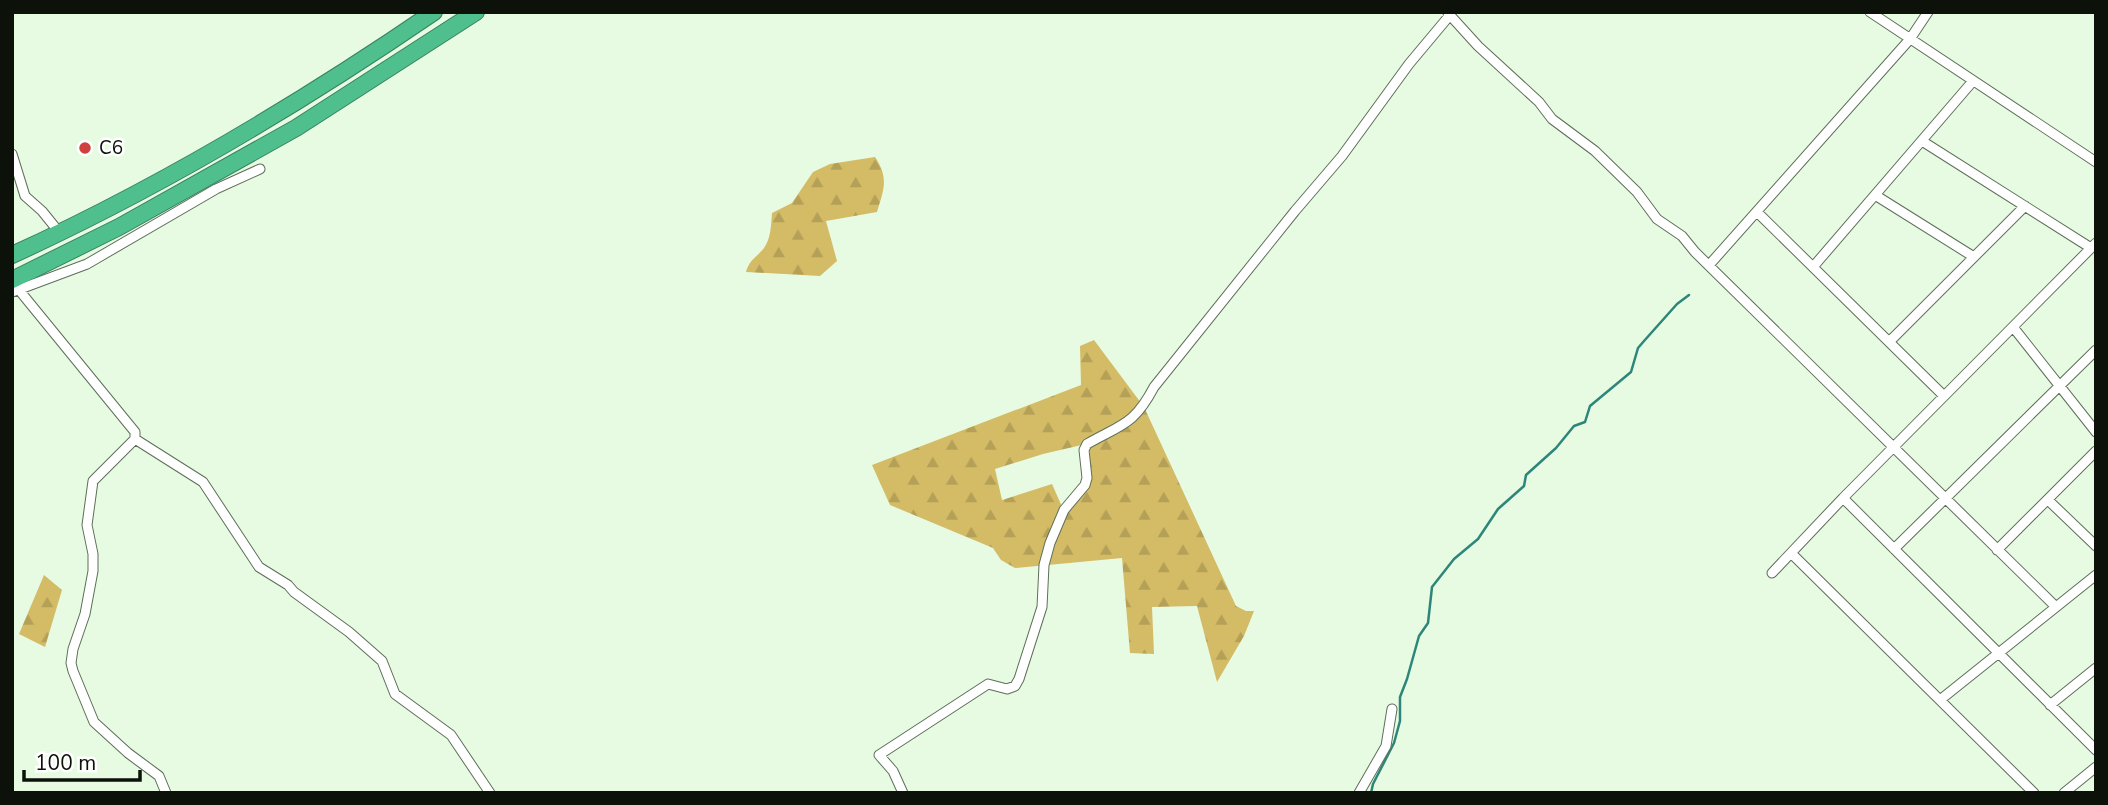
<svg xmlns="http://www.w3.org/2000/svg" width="2108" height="805" viewBox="0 0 2108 805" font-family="'Nunito Sans',sans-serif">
  <defs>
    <pattern id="forest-firs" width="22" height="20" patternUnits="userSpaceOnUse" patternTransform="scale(1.75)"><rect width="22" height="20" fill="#d4bb66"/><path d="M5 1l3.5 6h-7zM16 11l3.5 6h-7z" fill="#b5a057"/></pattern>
  </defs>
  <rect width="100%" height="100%" fill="#e7fbe2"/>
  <path fill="url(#forest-firs)" fill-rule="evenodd" d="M875 157C889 178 884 189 877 212L826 221 837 261 820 276 746 272C749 260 757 257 764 248 771 238 771 225 772 213L792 203 813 172 830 164Z
    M1094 340 1144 407 1236 606 1246 611H1254L1244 636 1217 682 1197 606 1152 607 1154 654 1130 653 1122 558 1015 568 1001 560 993 548 890 505 872 465 1081 385 1080 346ZM1086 444 1085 485 1063 509 1052 484 1002 500 995 469 1043 454Z
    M44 575 62 590 45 647 19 634Z"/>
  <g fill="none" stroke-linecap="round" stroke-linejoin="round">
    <path stroke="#2e867a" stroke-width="2.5" d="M1371 793 1373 784 1394 743 1400 721V697L1407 679 1419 636 1428 623 1432 587 1454 559 1478 539 1498 509 1524 486 1526 475 1556 448 1574 426 1585 422 1590 406 1631 372 1638 348 1644 341 1677 304 1689 295"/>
    <g stroke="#5e6f59" stroke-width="11">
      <path id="street" d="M1870 12 2096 162
        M1448 13 1478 46 1539 102 1552 119 1595 151 1637 192 1657 219 1682 236 1695 252 2056 607
        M1922 141 2091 248
        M12 154 25 196 42 211 59 232
        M1875 195 1974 257
        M1757 212 1944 396
        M1710 264 1910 39 1928 12
        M1813 267 1973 81
        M19 290 135 432V439L93 481 87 525 93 554V571L85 614 73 649 71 663 73 671 94 722 128 753 159 776 166 793
        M12 292 87 264 216 189 260 169
        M2013 327 2096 432
        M1889 342 2025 206
        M135 439 203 482 259 567 288 585 294 592 349 632 382 661 395 694 451 735 490 793
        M1843 498 2096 750
        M2048 500 2096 546
        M1894 549 2096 350
        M1997 550 2096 451
        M1791 553 2034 793
        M1772 573 1843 498 2096 243
        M1940 700 2096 575
        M2050 705 2096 668
        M903 793 893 771 879 755 988 684 1007 689 1015 686 1019 679 1042 607 1044 565 1050 543 1064 510 1085 485 1087 478 1084 450 1087 444C1122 424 1134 425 1154 387L1295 211 1342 156 1409 64 1450 15
        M1359 793 1386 746 1392 709
        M2064 793 2096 767"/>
    </g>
    <g stroke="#388260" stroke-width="18">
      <path id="highway" d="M12 255C159 188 301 103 434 12
        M12 280 119 227 296 128 476 12"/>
    </g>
    <use href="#street" stroke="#fff" stroke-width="9"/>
    <use href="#highway" stroke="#4fbf8e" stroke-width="16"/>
  </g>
  <circle fill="#cf403f" stroke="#fff" stroke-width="2.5" cx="85" cy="148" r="7"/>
  <g text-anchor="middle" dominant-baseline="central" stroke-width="5" stroke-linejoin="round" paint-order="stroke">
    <g font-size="19" fill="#0c120a" stroke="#fff" text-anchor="start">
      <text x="99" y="148">C6</text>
    </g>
  </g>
  <rect width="2108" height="805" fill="none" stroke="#0c120a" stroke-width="28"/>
  <path d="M24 770v10h116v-10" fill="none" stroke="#0c120a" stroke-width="3.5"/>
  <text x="35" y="770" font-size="21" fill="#0c120a" stroke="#ffffff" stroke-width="5" paint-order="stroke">100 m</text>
</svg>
